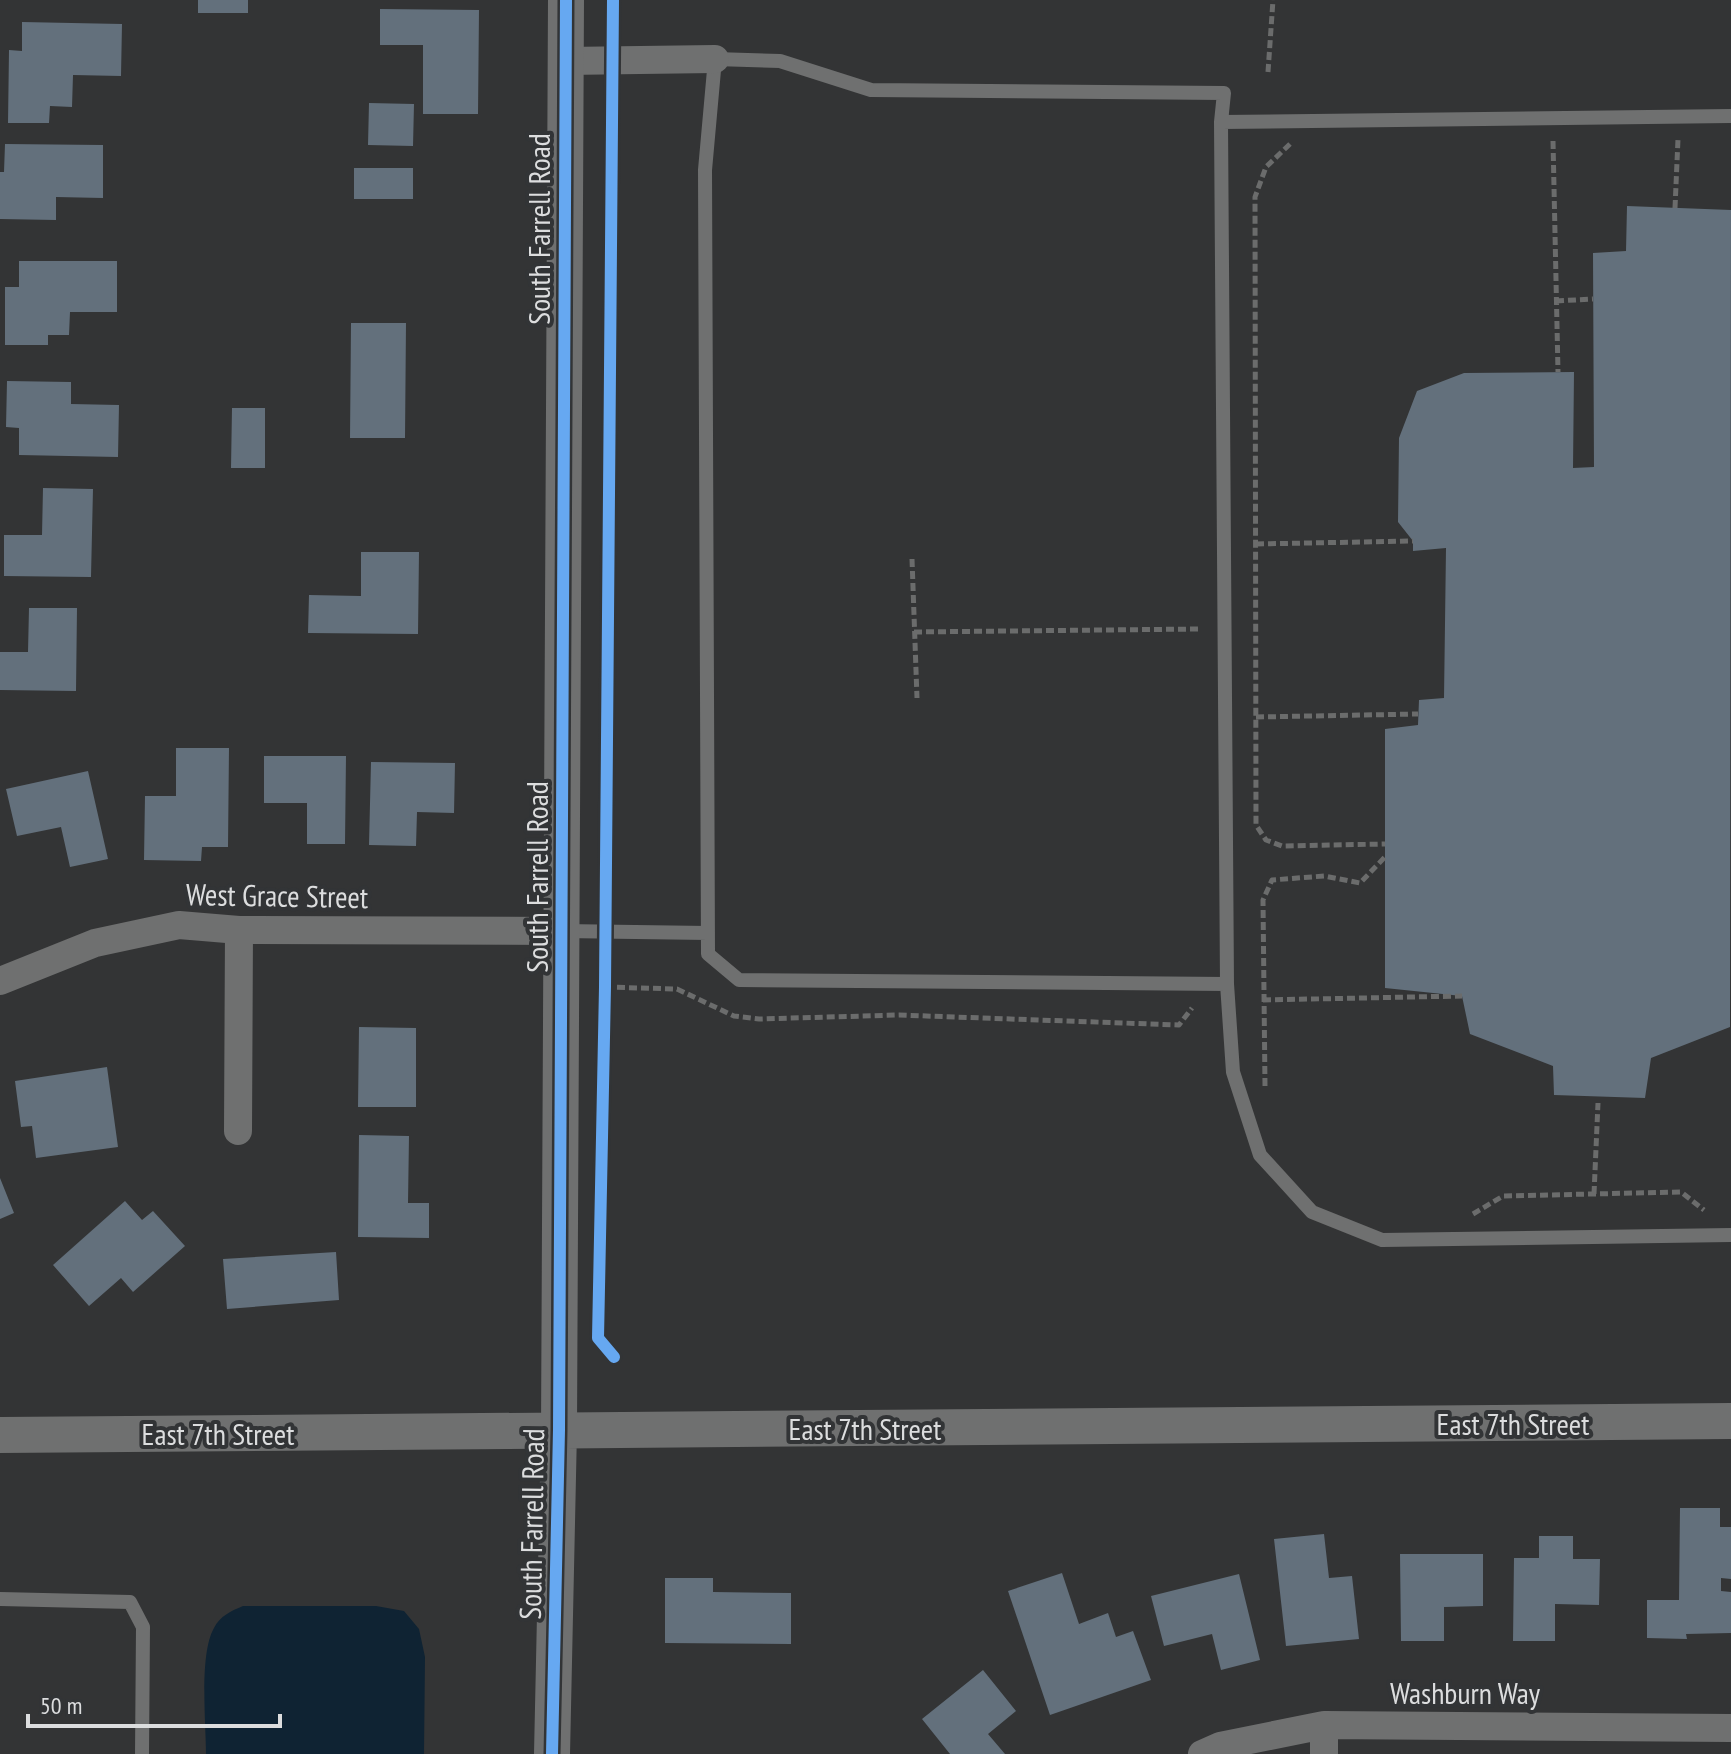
<svg xmlns="http://www.w3.org/2000/svg" width="1731" height="1754" viewBox="0 0 1731 1754" font-family="'PT Sans Narrow',sans-serif">
  <rect width="100%" height="100%" fill="#333435"/>
  <path fill="#0f2333" d="M243 1606H376L404 1611 419 1629 425 1657 424 1754H206C206 1723 199 1654 214 1628 220 1616 231 1611 243 1606Z"/>
  <path fill="#63707c" d="M198 0H248V13H198Z
    M380 9 479 10 478 114H423V45H380Z
    M22 22 122 24 121 76 73 75 72 107 50 106 49 123H8L9 50 22 51Z
    M369 103 414 104 413 146 368 145Z
    M5 144 103 145V198L56 197V220L0 219V172H4Z
    M354 168H413V199H354Z
    M1627 206 1731 210 1730 1027 1651 1058 1645 1098 1554 1095 1553 1066 1470 1034 1462 996 1385 988V729L1418 725 1419 700 1444 698 1446 548 1413 551V541L1398 522 1399 438 1417 391 1464 373 1574 372 1573 468 1594 467 1593 253 1626 251Z
    M19 261H117V312H70L69 335H48V345H5V287H19Z
    M351 323H406L405 438H350Z
    M7 381 71 382V404L119 405 118 457 19 455V428L6 427Z
    M232 408H265V468H231Z
    M43 488 93 489 91 577 4 576V535H42Z
    M361 552H419L418 634 308 633 309 595 361 596Z
    M29 608H77L76 691 0 690V652H28Z
    M176 748H229L228 847H202L201 861 144 860 145 796H176Z
    M264 756H346L345 844H307V803H264Z
    M371 762 455 763 454 813 417 812 416 846 369 845Z
    M88 771 108 859 70 867 61 827 17 836 6 789Z
    M359 1027 416 1028V1107H358Z
    M107 1067 118 1147 36 1158 32 1126 21 1127 15 1081Z
    M359 1135 409 1136 408 1203H429V1238L358 1237Z
    M0 1178 14 1213 0 1219Z
    M125 1201 142 1220 153 1211 185 1246 133 1292 121 1278 89 1306 53 1265Z
    M336 1252 339 1300 227 1309 223 1259Z
    M1680 1508H1720V1527H1731V1579L1721 1578V1591L1731 1592V1633L1686 1634 1687 1639 1647 1638V1600H1679Z
    M1324 1534 1329 1578 1352 1576 1359 1639 1286 1646 1274 1539Z
    M1539 1536H1573V1559H1600L1599 1605 1555 1604V1641H1513L1514 1558H1539Z
    M1400 1554H1483V1606L1444 1607V1641H1401Z
    M1062 1573 1079 1624 1108 1613 1116 1637 1133 1631 1151 1680 1050 1715 1008 1591Z
    M1239 1574 1260 1660 1221 1670 1212 1634 1164 1646 1151 1596Z
    M665 1578H713V1592L791 1593V1644L665 1643Z
    M983 1670 1016 1711 988 1734 1005 1754H950L922 1719Z"/>
  <g fill="none" stroke-linecap="round" stroke-linejoin="round">
    <path stroke="#6b6c6c" stroke-width="5" stroke-dasharray="8 4" stroke-linecap="butt" d="M1268 72 1273 0
      M1553 141 1558 372
      M1290 144 1266 167 1255 197 1256 825 1266 840 1282 846 1385 844
      M1675 208 1678 139
      M1556 301 1593 299
      M1256 544 1413 541
      M912 559 917 698
      M914 632 1201 629
      M1256 717 1418 714
      M605 987 677 989 734 1016 759 1019 899 1015 1179 1025 1192 1008
      M1263 1000 1462 996
      M1265 1086 1263 900 1272 880 1324 876 1360 883 1385 857
      M1594 1194 1598 1103
      M1473 1214 1503 1196 1681 1192 1704 1210"/>
    <path stroke="#6f7070" stroke-width="14" d="M1221 122 1731 116
      M562 931 708 933
      M1227 984 739 980 708 954 705 170 715 59 780 61 871 90 1224 93 1221 122 1227 984 1233 1072 1260 1155 1312 1212 1382 1240 1731 1235
      M0 1599 130 1602 143 1627 142 1754"/>
    <path stroke="#6f7070" stroke-width="28" d="M565 61 715 59
      M0 981 95 943 179 925 239 930 562 931
      M238 1131 239 930
      M1324 1725V1754
      M1202 1754 1220 1746 1324 1725 1731 1728"/>
    <path stroke="#6f7070" stroke-width="36" d="M0 1435 1731 1421
      M552 1754 559 1430 566 0"/>
    <g stroke="#323436" stroke-width="17">
      <path id="cycleway" d="M613 0 605 987 598 1338 614 1357
        M552 1754 559 1430 566 0"/>
    </g>
    <use href="#cycleway" stroke="#66a8f1" stroke-width="12"/>
  </g>
  <g text-anchor="middle" dominant-baseline="central" stroke-width="8" stroke-linejoin="round" paint-order="stroke">
    <g font-size="30" fill="#dcddde" stroke="#323436">
      <text transform="translate(538 229) rotate(-90)">South Farrell Road</text>
      <text transform="translate(536 877) rotate(-90)">South Farrell Road</text>
      <text transform="translate(277 895) rotate(1)">West Grace Street</text>
      <text x="1513" y="1423">East 7th Street</text>
      <text x="865" y="1428">East 7th Street</text>
      <text x="218" y="1433">East 7th Street</text>
      <text transform="translate(531 1524) rotate(-89)">South Farrell Road</text>
      <text x="1465" y="1692">Washburn Way</text>
    </g>
  </g>
  <path d="M28 1714v12h252v-12" fill="none" stroke="#dcddde" stroke-width="4"/>
  <text x="40" y="1714" font-size="24" fill="#dcddde" stroke="#323436" stroke-width="6" paint-order="stroke">50 m</text>
</svg>
